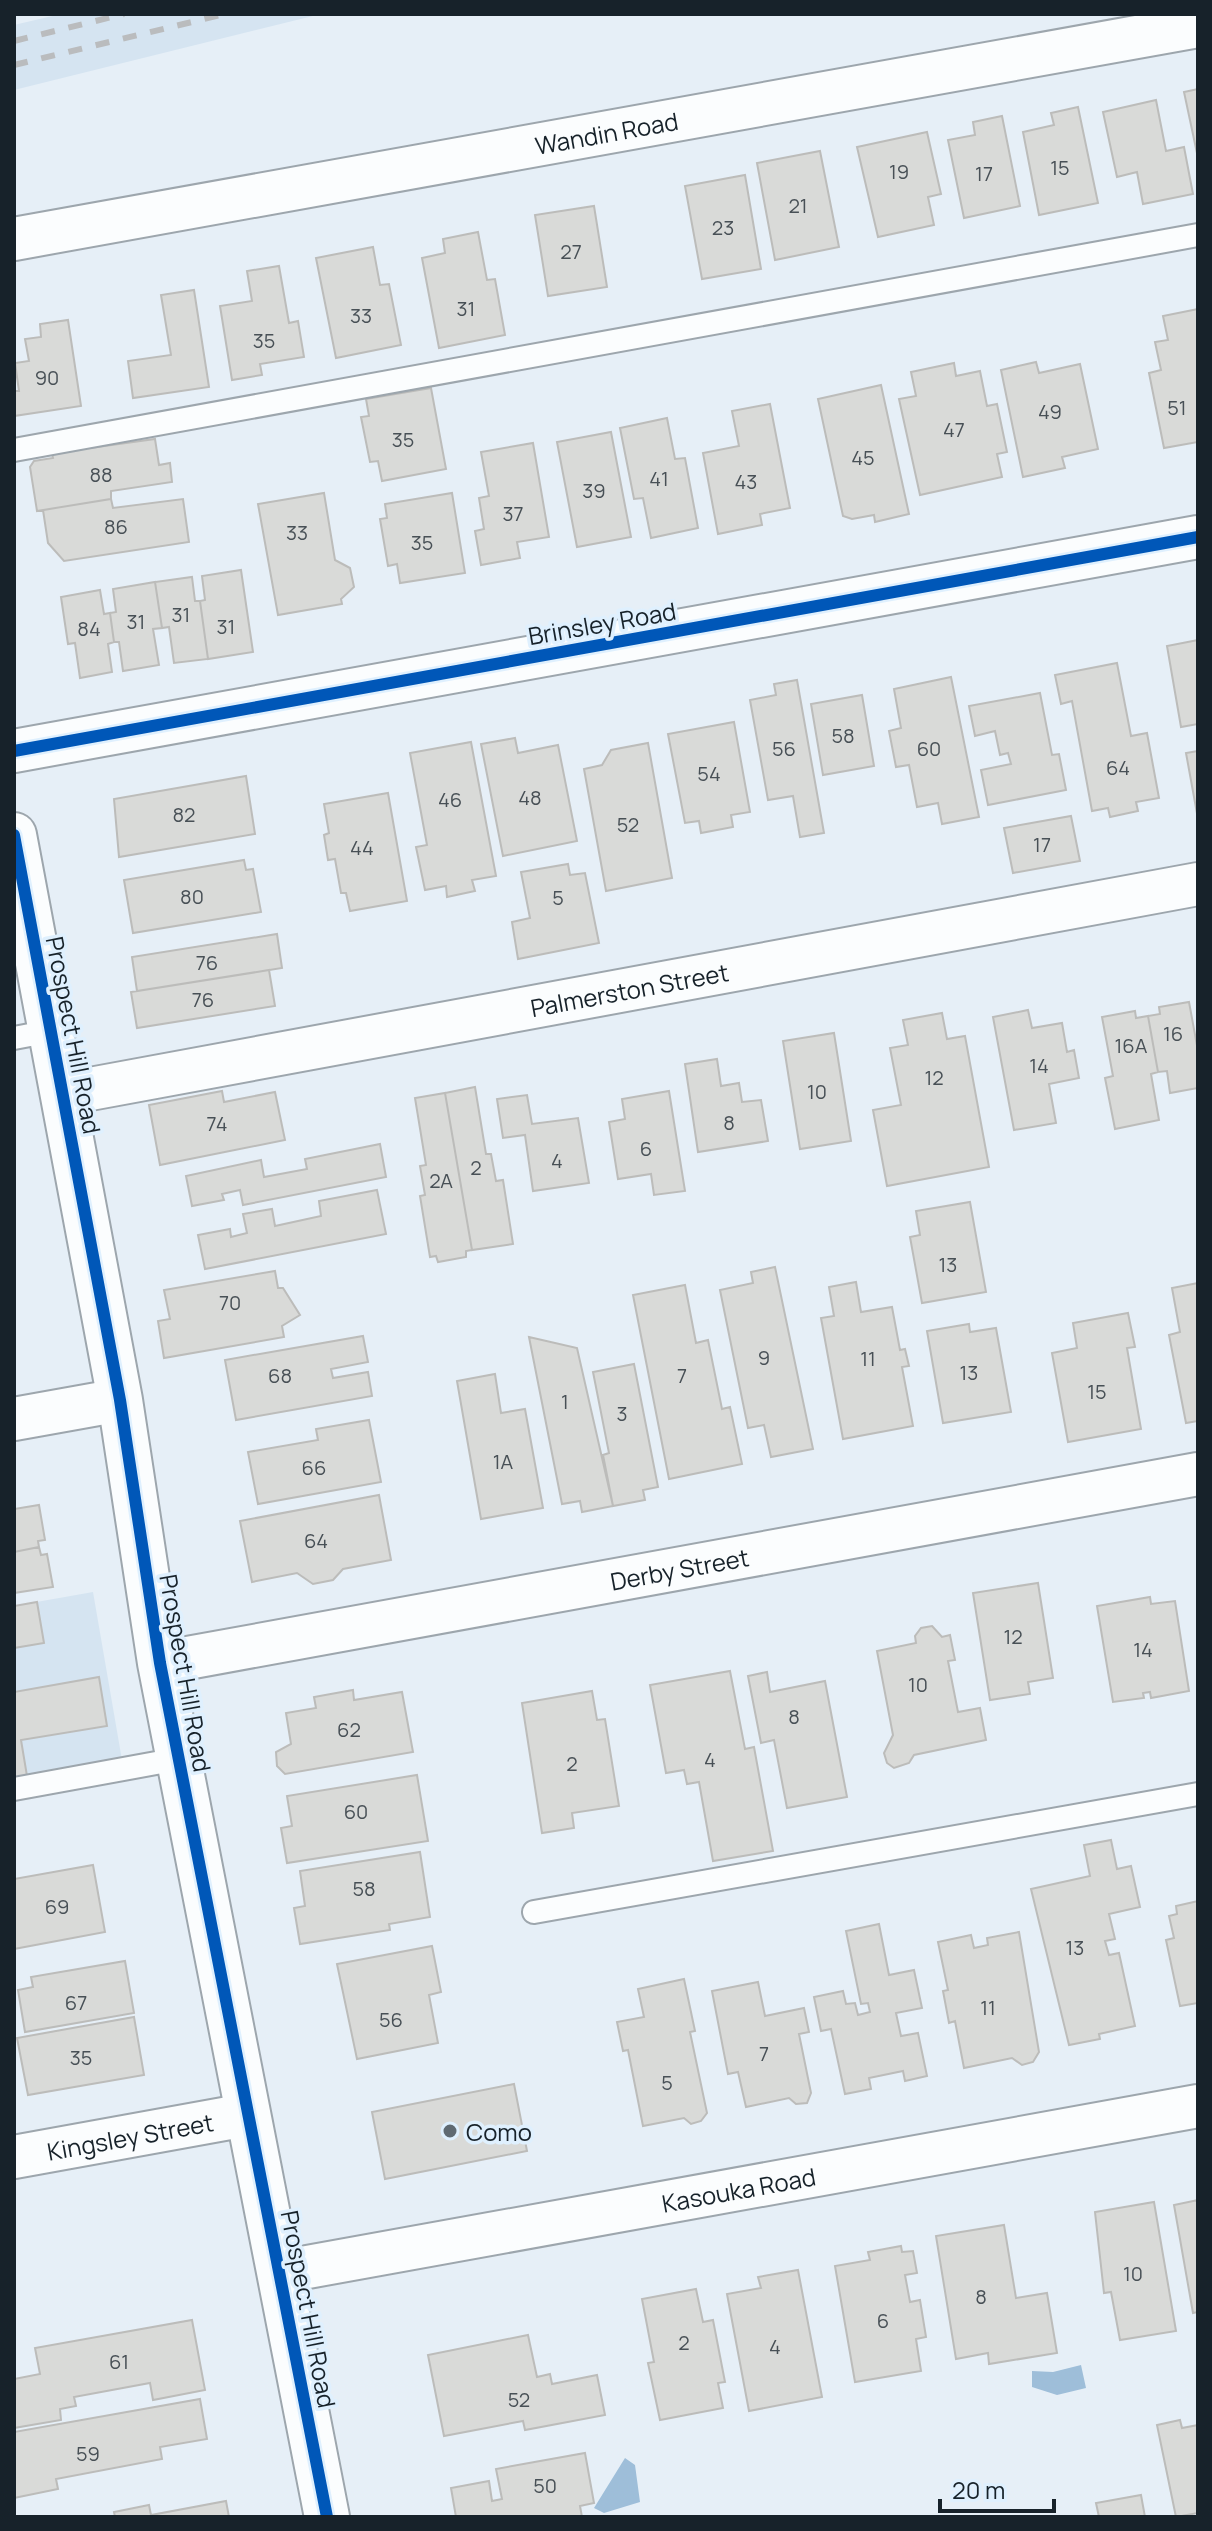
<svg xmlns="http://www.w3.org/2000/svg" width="1212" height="2531" viewBox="0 0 1212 2531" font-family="Manrope,sans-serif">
  <rect width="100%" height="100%" fill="#e6eff7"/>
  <path fill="#d5e4f1" d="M61 14H321L14 90V25Z
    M93 1592 123 1766 14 1785V1606Z"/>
  <path fill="#9ebed9" d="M1081 2365 1086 2388 1057 2395 1032 2387V2371L1053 2372Z
    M625 2458 635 2465 640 2502 604 2513 594 2508Z"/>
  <path fill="#d9dad8" stroke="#bcbcba" stroke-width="2" d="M1198 89V158L1184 92Z
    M1156 100 1166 151 1184 147 1193 194 1143 204 1137 172 1117 177 1103 112Z
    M1078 107 1098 203 1039 215 1023 132 1054 125 1051 113Z
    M1002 116 1020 206 964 218 948 140 975 135 973 122Z
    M927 132 941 194 928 197 934 225 878 237 857 147Z
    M820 151 839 247 775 260 757 163Z
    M745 175 761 269 702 279 685 186Z
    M594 206 607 287 548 296 535 215Z
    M478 232 487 280 495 279 505 335 439 348 422 258 445 253 443 239Z
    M373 247 380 285 389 284 401 345 336 358 316 258Z
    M279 266 289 323 298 321 304 357 260 364 262 375 232 380 220 306 252 301 247 271Z
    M194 290 209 387 133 398 128 361 171 355 161 295Z
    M1198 309V442L1164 448 1149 373 1161 370 1155 342 1168 340 1163 316Z
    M68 320 81 406 14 416V391H19L15 363 29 361 25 339 41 337 40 324Z
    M1036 362 1039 373 1080 364 1098 449 1062 457 1065 468 1023 477 1001 370Z
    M954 363 956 376 980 371 987 406 997 404 1007 452 997 454 1002 477 920 495 899 399 916 396 911 372Z
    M881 385 909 514 875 522 874 515 852 519 843 516 818 399Z
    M431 388 446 469 382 481 378 461 370 462 361 417 369 416 366 399Z
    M770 404 790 508 760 514 762 525 718 534 703 453 739 446 732 411Z
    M667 418 675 459 685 458 698 528 651 538 643 498 634 499 620 428Z
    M611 432 631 537 577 547 557 442Z
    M155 439 159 465 170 463 172 482 111 491V499L37 511 30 467 34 461 53 458 51 449 90 443 91 448Z
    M533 443 549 537 517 542 520 558 481 565 475 531 484 529 479 498 489 496 481 452Z
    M324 493 335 560 350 568 354 587 341 599 342 604 278 615 258 504Z
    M452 493 465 573 400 583 397 564 388 566 380 519 387 518 385 504Z
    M111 499 113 508 183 499 189 542 64 561 48 543 43 510Z
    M241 570 253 652 208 659 200 601 205 600 202 576Z
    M192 577 195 601H200L208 659 174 663 169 627 162 628 155 582Z
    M155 582 162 628 153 629 159 665 123 671 119 642H114L110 613 116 612 113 589Z
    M100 590 104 614 110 613 114 642 108 644 112 672 80 678 75 643 68 644 61 597Z
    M1198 640V724L1181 727 1167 646Z
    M1117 663 1131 736 1147 733 1159 798 1136 802 1138 811 1110 817 1108 808 1092 811 1072 701 1061 704 1055 675Z
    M951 677 979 817 942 824 938 803 917 807 909 765 896 767 889 731 901 728 894 689Z
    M797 680 824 833 800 837 793 796 768 800 750 700 776 695 774 684Z
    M1040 693 1052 755 1059 754 1066 790 988 805 981 770 1011 764 1008 753 1000 755 995 731 975 736 969 706Z
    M862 695 874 766 823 775 811 704Z
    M734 722 750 812 731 815 733 827 701 833 699 821 685 823 668 734Z
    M515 738 518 753 558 745 577 841 503 856 481 744Z
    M471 742 496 876 472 880 475 891 447 897 446 886 425 890 416 847 427 845 410 753Z
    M648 743 672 878 606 891 584 769 602 765 611 750Z
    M1198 751V819L1186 753Z
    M246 776 255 834 119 857 114 799Z
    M388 793 407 901 350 911 346 893H341L335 859 328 860 324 835 329 833 324 804Z
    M1071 816 1080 861 1013 873 1004 828Z
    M244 860 246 870 253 869 261 912 133 933 124 880Z
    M568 864 570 875 585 873 599 943 518 959 512 922 530 918 521 872Z
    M277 934 282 968 137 991 132 957Z
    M269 970 275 1006 137 1028 131 992Z
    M1189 1002 1198 1051V1088L1170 1093 1167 1071 1158 1072 1148 1016 1160 1014 1159 1007Z
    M1028 1010 1032 1028 1062 1023 1067 1052 1074 1050 1079 1078 1049 1084 1056 1123 1014 1130 993 1017Z
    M1135 1011 1136 1018 1148 1016 1158 1072 1151 1074 1159 1120 1115 1129 1105 1078 1113 1076 1102 1017Z
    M942 1013 947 1039 965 1036 989 1167 887 1186 873 1110 901 1105 890 1048 908 1045 903 1020Z
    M834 1033 851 1141 800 1149 783 1041Z
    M717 1059 721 1086 739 1083 742 1102 761 1100 768 1141 698 1152 685 1064Z
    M475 1087 486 1154H491L496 1181 503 1180 513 1244 472 1250 445 1093Z
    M222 1091 224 1102 275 1092 285 1140 160 1165 149 1105Z
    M669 1091 685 1191 654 1195 651 1174 618 1179 609 1122 625 1119 622 1099Z
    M445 1093 472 1250 466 1251V1257L438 1262 436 1256 430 1257 420 1196 425 1195 420 1166 426 1165 415 1098Z
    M527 1095 532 1124 578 1118 589 1183 533 1191 525 1135 503 1138 497 1099Z
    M380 1144 386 1177 243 1205 240 1190 222 1194 224 1200 192 1206 186 1176 261 1160 264 1177 307 1169 305 1159Z
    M377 1190 386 1234 205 1269 198 1235 230 1229 231 1237 247 1233 243 1214 272 1209 275 1226 321 1216 319 1201Z
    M970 1202 986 1292 922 1303 910 1237 920 1235 916 1211Z
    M775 1267 813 1449 771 1457 764 1425 748 1428 720 1290 753 1283 751 1272Z
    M275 1271 278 1288H283L300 1315 282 1326 284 1337 164 1358 158 1321 170 1319 164 1290Z
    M856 1282 861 1312 892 1307 900 1350 905 1349 909 1366 902 1367 913 1426 843 1439 821 1318 834 1316 829 1287Z
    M1198 1283V1421L1186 1423 1169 1335 1180 1332 1172 1288Z
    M685 1285 696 1343 708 1340 722 1409 730 1407 742 1464 669 1479 633 1295Z
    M1128 1313 1135 1347 1127 1348 1141 1429 1068 1442 1052 1353 1077 1348 1073 1323Z
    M969 1324 970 1332 996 1328 1011 1412 943 1423 927 1331Z
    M363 1336 368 1362 331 1369 333 1378 368 1372 372 1396 236 1420 225 1360Z
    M529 1337 577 1348 613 1506 582 1512 580 1501 562 1504Z
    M634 1364 658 1487 643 1490 645 1500 613 1506 603 1455 609 1453 593 1372Z
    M495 1374 501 1413 525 1409 543 1508 481 1519 457 1381Z
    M369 1420 381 1482 258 1504 248 1452 318 1440 316 1429Z
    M379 1495 391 1560 343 1569 333 1580 313 1584 297 1573 252 1582 240 1521Z
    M39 1505 45 1540 38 1541 39 1547 14 1552V1509Z
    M39 1547 41 1555 47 1554 53 1587 14 1593V1552Z
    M1038 1583 1053 1678 1028 1682 1030 1694 990 1700 973 1593Z
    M1150 1597 1151 1604 1175 1601 1189 1691 1151 1698 1150 1692 1143 1693 1144 1698 1113 1702 1097 1606Z
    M37 1602 44 1643 14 1648V1606Z
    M932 1626 942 1637 950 1635 955 1660 948 1661 958 1712 980 1708 986 1740 914 1755 909 1763 894 1768 887 1763 884 1753 893 1735 877 1651 916 1643 915 1636 921 1628Z
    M730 1671 745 1749 754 1747 773 1851 713 1861 699 1782 687 1784 684 1770 666 1773 650 1685Z
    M767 1672 770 1692 825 1681 847 1797 787 1808 774 1740 761 1743 748 1676Z
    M99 1677 107 1726 21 1740 28 1782 14 1785V1692Z
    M353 1690 354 1700 402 1692 413 1752 285 1774 277 1766 276 1752 291 1744 286 1713 316 1708 314 1697Z
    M592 1691 597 1720 605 1719 619 1806 572 1813 574 1828 542 1833 522 1703Z
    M417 1775 428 1841 287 1863 281 1828 292 1826 287 1796Z
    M1111 1840 1117 1869 1131 1866 1140 1907 1109 1914 1115 1939 1105 1941 1109 1955 1119 1953 1135 2026 1099 2034 1100 2039 1069 2045 1031 1889 1090 1876 1084 1845Z
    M420 1852 430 1917 389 1924 390 1930 300 1944 294 1908 305 1906 300 1871Z
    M93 1865 105 1932 14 1949V1879Z
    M1198 1901V2003L1180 2006 1166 1940 1174 1938 1169 1916 1177 1914 1176 1906Z
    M879 1924 889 1975 914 1970 922 2008 896 2013 901 2036 918 2033 927 2076 905 2081 903 2071 869 2078 871 2089 845 2094 831 2029 821 2031 814 1997 843 1991 846 2004 855 2003 858 2015 870 2012 868 2003 861 2004 846 1931Z
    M1019 1932 1039 2052 1033 2062 1022 2065 1012 2058 964 2068 955 2021 949 2023 943 1991 948 1990 938 1942 971 1935 974 1948 988 1945 987 1938Z
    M432 1946 441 1992 429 1995 438 2043 357 2059 337 1964Z
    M125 1961 134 2013 25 2032 18 1990 33 1987 31 1977Z
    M684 1979 695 2031 690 2032 707 2113 701 2121 691 2124 684 2118 643 2126 628 2050 623 2051 617 2022 644 2017 638 1989Z
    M758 1982 765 2016 804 2008 809 2032 799 2034 811 2093 807 2103 796 2104 789 2098 746 2107 738 2072 728 2074 712 1991Z
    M134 2017 144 2075 28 2095 17 2038Z
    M514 2084 527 2151 385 2179 372 2112Z
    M1198 2200V2312L1193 2313 1174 2205Z
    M1154 2202 1176 2331 1120 2340 1111 2292 1104 2293 1095 2212Z
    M1004 2225 1016 2298 1047 2293 1057 2353 989 2364 988 2353 956 2359 936 2236Z
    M901 2246 902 2252 913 2251 917 2273 905 2275 910 2302 920 2300 926 2337 916 2339 921 2371 855 2382 835 2266 870 2260 868 2252Z
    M798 2270 822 2397 749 2411 727 2294 761 2288 758 2277Z
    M696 2289 703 2322 713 2320 725 2382 718 2383 723 2408 660 2420 648 2363 654 2362 642 2299Z
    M192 2320 205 2390 153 2400 150 2383 74 2397 76 2406 60 2409 61 2420 14 2428V2379L40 2374 35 2348Z
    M528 2335 537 2377 550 2374 552 2384 597 2375 605 2415 525 2430 523 2421 444 2436 428 2355Z
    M200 2399 207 2439 160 2447 162 2459 56 2479 58 2489 14 2498V2432Z
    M1180 2420 1182 2428 1198 2425V2513L1176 2517 1157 2425Z
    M585 2453 594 2503 580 2506 582 2517H456L451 2488 489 2481 492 2501 502 2499 496 2469Z
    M1141 2495 1145 2517H1099L1096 2503Z
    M226 2501 229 2517H115L114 2512 149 2505 151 2515Z"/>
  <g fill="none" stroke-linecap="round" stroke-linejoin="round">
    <g stroke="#9da6ad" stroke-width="26">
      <path id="lane" d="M14 450 1198 235
        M14 1038 51 1031
        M14 1789 178 1759
        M534 1912 1198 1794"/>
    </g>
    <g stroke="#9da6ad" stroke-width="46">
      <g id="street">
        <path id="s1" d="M14 239 1198 26"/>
        <path d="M14 751 1198 537"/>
        <path id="s2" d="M63 1094 1198 884"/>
        <path d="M14 1419 120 1400"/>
        <path id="s3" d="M160 1663 1198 1474"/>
        <path id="s4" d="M14 2157 246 2115"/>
        <path id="s5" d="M280 2272 1198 2106"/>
      </g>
    </g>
    <g stroke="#9da6ad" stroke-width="48">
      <path id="secondary" d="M14 835 120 1400 160 1663 327 2517"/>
    </g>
    <use href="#lane" stroke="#fbfdfe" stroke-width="22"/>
    <use href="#street" stroke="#fbfdfe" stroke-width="42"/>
    <use href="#secondary" stroke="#fbfdfe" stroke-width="44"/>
    <path stroke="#babcbe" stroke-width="6" stroke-dasharray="14 14" stroke-linecap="butt" d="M14 41 124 14
      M14 65 225 14"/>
    <g stroke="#dff0fe" stroke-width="17">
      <path id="cycleway" d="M14 751 1198 537
        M14 835 120 1400 160 1663 327 2517"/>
    </g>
    <use href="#cycleway" stroke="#0057b8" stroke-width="12"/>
  </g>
  <circle fill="#5f6a72" stroke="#dff0fe" stroke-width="3" cx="450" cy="2131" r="8"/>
  <g text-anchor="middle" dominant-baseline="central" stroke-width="7" stroke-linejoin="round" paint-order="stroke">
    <g font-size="20" fill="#485056">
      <text x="1060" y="167">15</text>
      <text x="899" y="171">19</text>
      <text x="984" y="173">17</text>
      <text x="798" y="205">21</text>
      <text x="723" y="227">23</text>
      <text x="571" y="251">27</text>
      <text x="466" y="308">31</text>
      <text x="361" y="315">33</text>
      <text x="264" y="340">35</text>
      <text x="47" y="377">90</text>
      <text x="1177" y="407">51</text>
      <text x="1050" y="411">49</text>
      <text x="954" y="429">47</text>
      <text x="403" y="439">35</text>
      <text x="863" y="457">45</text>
      <text x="101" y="474">88</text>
      <text x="659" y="478">41</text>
      <text x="746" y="481">43</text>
      <text x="594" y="490">39</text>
      <text x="513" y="513">37</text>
      <text x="116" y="526">86</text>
      <text x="297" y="532">33</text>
      <text x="422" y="542">35</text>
      <text x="181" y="614">31</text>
      <text x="136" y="621">31</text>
      <text x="226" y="626">31</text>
      <text x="89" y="628">84</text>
      <text x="843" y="735">58</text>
      <text x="784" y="748">56</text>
      <text x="929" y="748">60</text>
      <text x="1118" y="767">64</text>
      <text x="709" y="773">54</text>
      <text x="530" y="797">48</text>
      <text x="450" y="799">46</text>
      <text x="184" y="814">82</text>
      <text x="628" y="824">52</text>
      <text x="1042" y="844">17</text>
      <text x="362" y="847">44</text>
      <text x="192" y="896">80</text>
      <text x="558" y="897">5</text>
      <text x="207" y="962">76</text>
      <text x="203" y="999">76</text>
      <text x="1173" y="1033">16</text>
      <text x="1131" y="1045">16A</text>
      <text x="1039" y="1065">14</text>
      <text x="934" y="1077">12</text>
      <text x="817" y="1091">10</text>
      <text x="729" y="1122">8</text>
      <text x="217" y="1123">74</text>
      <text x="646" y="1148">6</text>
      <text x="557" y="1160">4</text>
      <text x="476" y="1167">2</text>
      <text x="441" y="1180">2A</text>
      <text x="948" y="1264">13</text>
      <text x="230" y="1302">70</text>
      <text x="764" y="1357">9</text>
      <text x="868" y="1358">11</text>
      <text x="969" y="1372">13</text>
      <text x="280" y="1375">68</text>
      <text x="682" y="1375">7</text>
      <text x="1097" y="1391">15</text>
      <text x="565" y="1401">1</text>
      <text x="622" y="1413">3</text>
      <text x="503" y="1461">1A</text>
      <text x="314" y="1467">66</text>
      <text x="316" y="1540">64</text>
      <text x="1013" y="1636">12</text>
      <text x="1143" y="1649">14</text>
      <text x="918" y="1684">10</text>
      <text x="794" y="1716">8</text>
      <text x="349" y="1729">62</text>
      <text x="710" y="1759">4</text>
      <text x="572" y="1763">2</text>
      <text x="356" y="1811">60</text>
      <text x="364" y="1888">58</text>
      <text x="57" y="1906">69</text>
      <text x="1075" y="1947">13</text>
      <text x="76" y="2002">67</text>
      <text x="988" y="2007">11</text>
      <text x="391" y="2019">56</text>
      <text x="764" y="2053">7</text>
      <text x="81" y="2057">35</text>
      <text x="667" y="2082">5</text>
      <text x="1133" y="2273">10</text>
      <text x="981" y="2296">8</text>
      <text x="883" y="2320">6</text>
      <text x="684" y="2342">2</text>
      <text x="775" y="2346">4</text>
      <text x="119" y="2361">61</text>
      <text x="519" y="2399">52</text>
      <text x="88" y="2453">59</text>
      <text x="545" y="2485">50</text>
    </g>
    <g font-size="24" fill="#17222a" stroke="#dff0fe">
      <text stroke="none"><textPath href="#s1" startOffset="602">Wandin Road</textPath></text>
      <text transform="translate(602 623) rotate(-10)">Brinsley Road</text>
      <text stroke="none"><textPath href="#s2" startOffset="576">Palmerston Street</textPath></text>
      <text transform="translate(74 1035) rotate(79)">Prospect Hill Road</text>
      <text stroke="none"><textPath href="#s3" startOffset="528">Derby Street</textPath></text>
      <text transform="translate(186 1673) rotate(80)">Prospect Hill Road</text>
      <text stroke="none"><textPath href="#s4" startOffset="118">Kingsley Street</textPath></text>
      <text stroke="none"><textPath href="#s5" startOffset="466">Kasouka Road</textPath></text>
      <text transform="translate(309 2309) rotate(79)">Prospect Hill Road</text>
    </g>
    <g font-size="24" fill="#17222a" stroke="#dff0fe" text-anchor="start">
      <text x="466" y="2131">Como</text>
    </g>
  </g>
  <rect width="1212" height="2531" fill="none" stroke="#17222a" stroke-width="32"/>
  <path d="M940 2499v12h114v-12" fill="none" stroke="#17222a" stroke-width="4"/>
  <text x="952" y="2499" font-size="24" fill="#17222a" stroke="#dff0fe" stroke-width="6" paint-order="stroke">20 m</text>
</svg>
